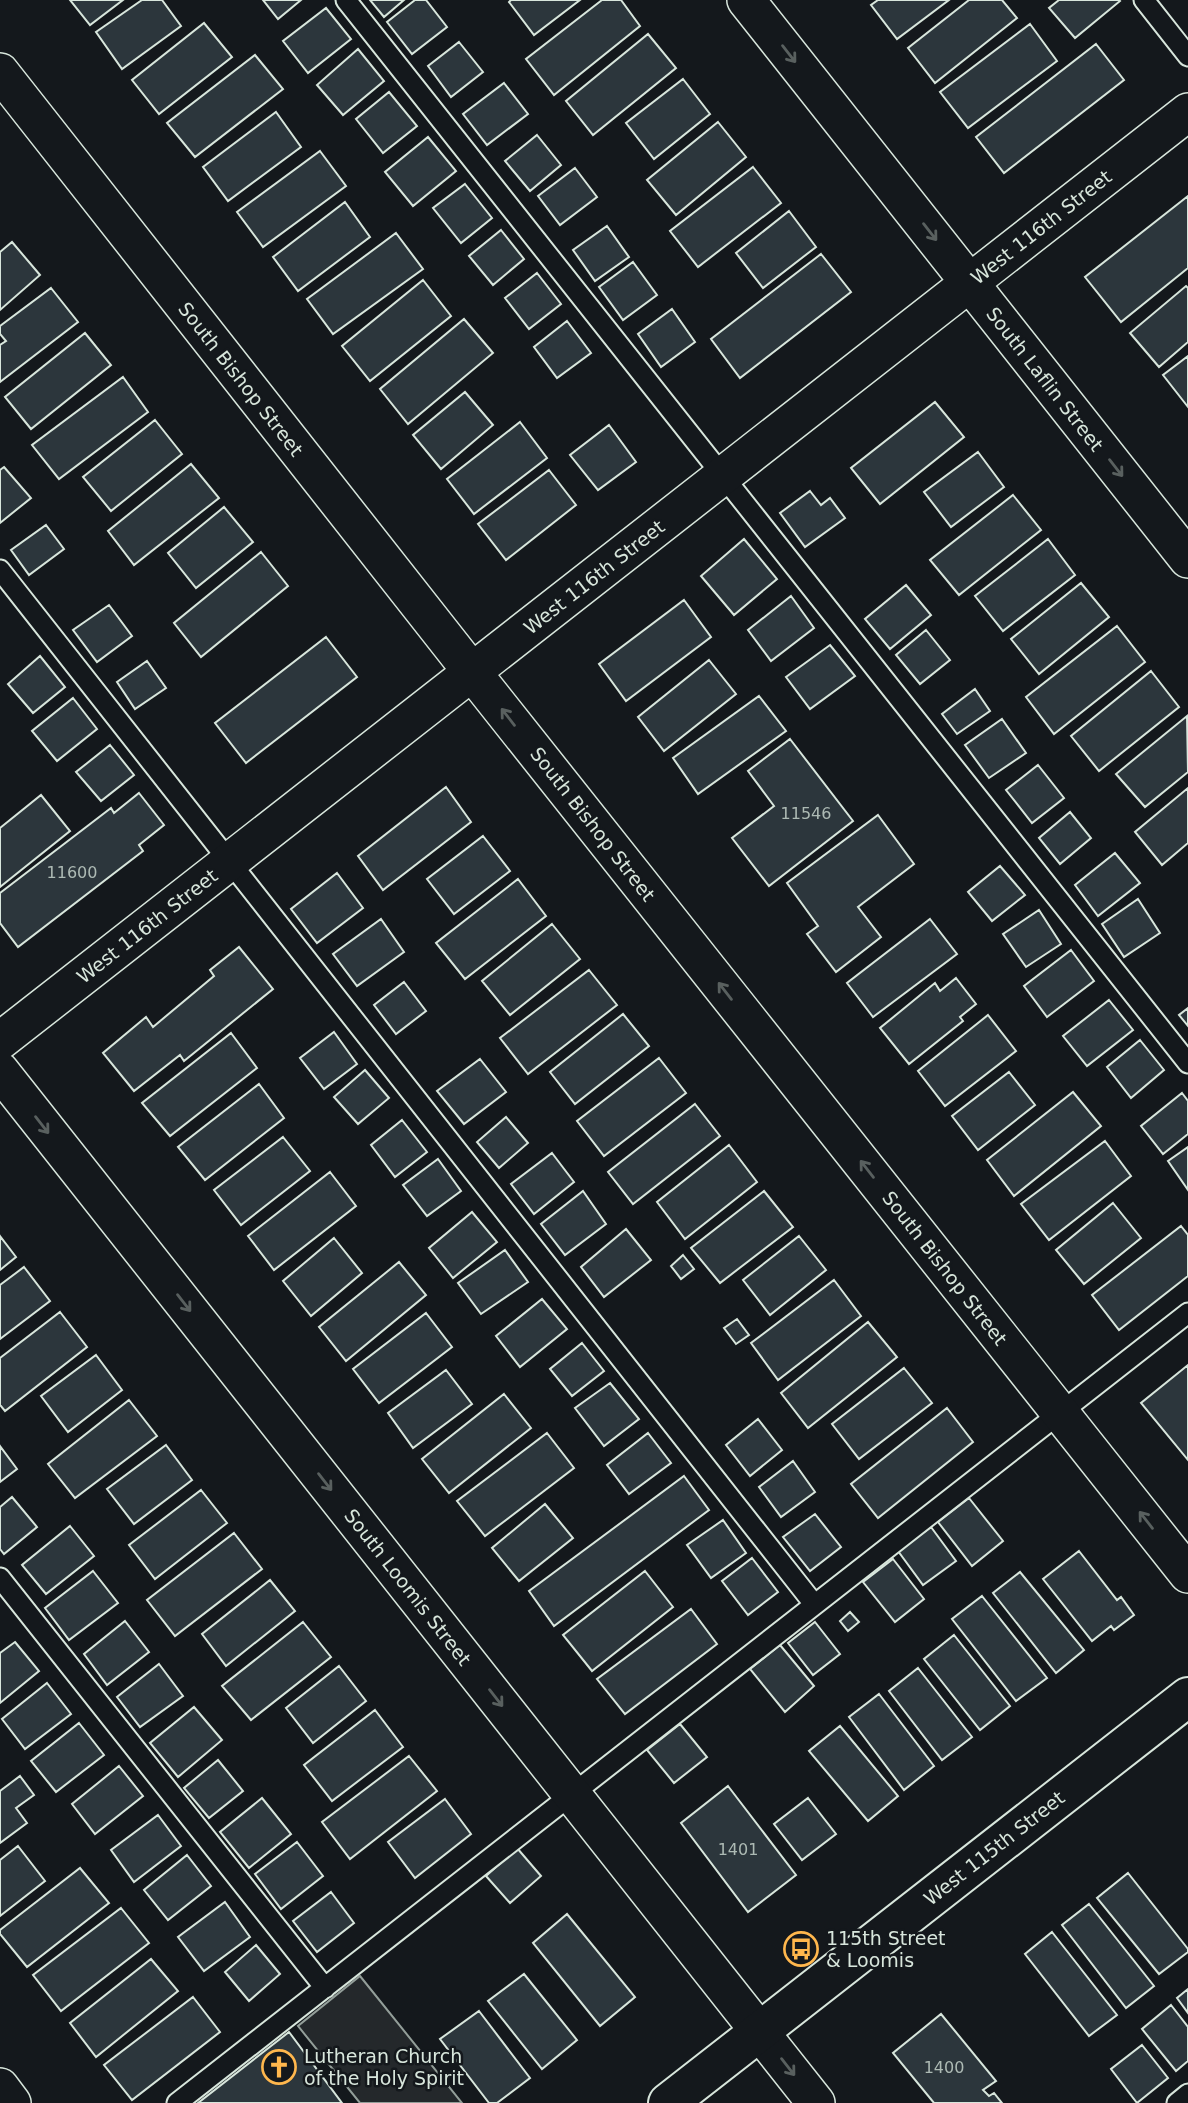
<svg xmlns="http://www.w3.org/2000/svg" width="1188" height="2103" viewBox="0 0 1188 2103" font-family="'DejaVu Sans',sans-serif">
  <rect width="100%" height="100%" fill="#14181c"/>
  <path fill="#24282b" stroke="#939e99" stroke-width="2" d="M360 1976 462 2103H360L298 2026Z"/>
  <path fill="#2c363c" stroke="#d8e6dc" stroke-width="2" d="M70 0H123L90 25Z
    M142 0H162L181 26 122 69 96 32Z
    M263 0H301L278 19Z
    M370 0H404L384 17Z
    M415 0H426L447 27 412 54 387 22Z
    M511 0H580L534 35 509 2Z
    M602 0H621L640 26 554 95 526 59Z
    M878 0H949L897 39 871 5Z
    M969 0H1002L1017 18 935 83 908 48Z
    M1059 0H1119L1120 1 1075 38 1049 8Z
    M326 8 351 39 308 73 283 41Z
    M204 23 232 57 159 114 132 80Z
    M1030 24 1057 61 968 128 940 92Z
    M648 34 676 68 593 135 566 101Z
    M459 42 483 72 451 97 428 66Z
    M1096 44 1124 80 1004 173 976 137Z
    M358 49 384 81 343 115 317 85Z
    M255 55 283 89 195 157 167 123Z
    M683 79 710 114 654 159 626 123Z
    M504 83 528 114 487 145 463 114Z
    M389 92 417 126 383 153 356 119Z
    M276 112 301 147 228 201 203 167Z
    M718 122 746 157 676 215 647 180Z
    M537 135 561 165 530 191 505 161Z
    M428 137 456 171 413 206 385 172Z
    M320 151 346 186 263 247 237 212Z
    M753 167 781 203 698 267 670 231Z
    M575 168 597 197 560 225 538 196Z
    M465 184 492 218 461 243 433 208Z
    M1188 196V268L1121 322 1085 277Z
    M345 202 370 237 298 291 273 257Z
    M789 211 816 247 763 288 736 253Z
    M607 226 629 257 595 281 573 250Z
    M501 230 524 259 493 285 469 256Z
    M396 233 423 269 333 334 307 299Z
    M12 242 40 275 0 310V252Z
    M821 254 851 292 740 378 711 339Z
    M633 262 657 295 623 320 599 287Z
    M537 273 561 304 529 329 505 298Z
    M423 280 451 316 370 381 342 346Z
    M1186 286 1188 288V342L1159 367 1130 333Z
    M51 288 78 322 0 382V345L6 341 0 334V326Z
    M672 309 695 342 661 367 638 334Z
    M464 319 493 353 408 424 380 389Z
    M567 321 591 353 557 378 534 347Z
    M85 333 111 365 31 429 5 397Z
    M1188 356V407L1163 375Z
    M123 377 148 412 59 479 32 445Z
    M465 392 493 425 441 469 413 435Z
    M935 402 964 437 880 504 851 468Z
    M155 420 182 454 111 511 83 477Z
    M520 422 547 458 474 514 447 479Z
    M609 425 636 462 598 490 570 455Z
    M978 452 1004 487 951 527 924 492Z
    M191 464 219 498 134 565 108 531Z
    M4 467 31 498 0 523V470Z
    M549 470 576 505 506 560 478 524Z
    M810 491 821 505 830 498 845 518 805 547 780 513Z
    M1013 495 1041 530 959 595 930 560Z
    M224 507 253 542 196 588 168 553Z
    M46 525 64 549 29 575 11 550Z
    M744 539 777 579 734 615 701 576Z
    M1048 539 1075 575 1003 631 975 596Z
    M261 552 288 586 201 657 174 623Z
    M1081 583 1109 617 1039 674 1011 639Z
    M906 585 931 615 890 649 865 619Z
    M791 596 814 628 771 661 748 630Z
    M684 600 711 637 626 701 599 664Z
    M109 605 132 636 97 662 73 630Z
    M1117 626 1145 662 1054 734 1026 697Z
    M926 630 950 660 920 684 896 655Z
    M326 637 357 677 246 763 215 723Z
    M830 645 855 676 810 709 786 677Z
    M40 656 65 687 33 713 8 684Z
    M709 660 736 694 664 751 638 717Z
    M147 661 166 688 135 709 117 682Z
    M1151 671 1179 707 1099 771 1071 736Z
    M975 689 990 711 957 734 942 714Z
    M759 696 786 731 698 794 673 758Z
    M73 698 97 729 57 761 32 731Z
    M1187 716 1188 772 1145 807 1116 774Z
    M1002 719 1026 753 989 778 965 745Z
    M790 739 853 821 769 886 732 838 774 806 748 771Z
    M110 745 134 775 101 801 76 772Z
    M1038 765 1064 798 1032 823 1006 790Z
    M446 787 471 822 383 890 358 856Z
    M1188 788V843L1162 865 1135 832Z
    M139 793 164 825 139 845 143 851 18 947 0 923V893L111 808 114 813Z
    M41 795 70 831 0 887V828Z
    M1070 812 1091 838 1060 864 1039 838Z
    M878 815 914 864 858 907 881 937 836 972 807 934 818 926 787 883Z
    M483 836 510 871 454 914 427 879Z
    M1115 853 1140 883 1098 916 1075 885Z
    M1000 866 1025 895 992 921 968 892Z
    M337 873 363 908 317 943 291 909Z
    M518 879 546 916 465 979 436 943Z
    M1138 899 1160 933 1124 957 1102 924Z
    M1039 910 1061 944 1026 967 1003 934Z
    M381 919 404 952 357 986 333 954Z
    M930 919 957 954 873 1017 847 983Z
    M552 924 580 959 510 1015 482 981Z
    M239 947 273 989 184 1061 180 1055 134 1091 103 1053 146 1017 153 1027 214 976 210 970Z
    M1071 950 1094 981 1047 1017 1024 986Z
    M589 970 617 1005 528 1074 500 1038Z
    M956 978 976 1004 960 1017 963 1021 909 1064 880 1028 935 983 940 991Z
    M404 982 426 1011 396 1034 374 1005Z
    M1109 1000 1133 1030 1087 1066 1063 1036Z
    M1188 1008V1026L1179 1015Z
    M623 1014 649 1046 575 1104 550 1072Z
    M988 1015 1016 1051 945 1106 918 1071Z
    M334 1032 357 1064 324 1089 300 1058Z
    M231 1033 257 1068 170 1136 142 1103Z
    M1140 1040 1164 1070 1131 1098 1107 1067Z
    M659 1058 686 1093 604 1156 577 1121Z
    M480 1059 506 1092 464 1124 437 1091Z
    M365 1070 389 1098 358 1124 334 1097Z
    M1009 1072 1035 1105 978 1150 952 1116Z
    M259 1084 284 1118 205 1180 178 1147Z
    M1073 1092 1101 1126 1014 1196 987 1160Z
    M1182 1093 1188 1101V1134L1163 1154 1141 1126Z
    M695 1104 720 1136 633 1204 608 1172Z
    M506 1117 528 1143 499 1168 477 1142Z
    M402 1120 427 1152 395 1177 371 1145Z
    M283 1137 310 1171 241 1225 214 1190Z
    M1105 1141 1131 1176 1049 1240 1021 1204Z
    M729 1145 757 1182 685 1239 657 1202Z
    M1188 1147V1190L1168 1161Z
    M552 1153 574 1182 534 1214 511 1184Z
    M438 1159 461 1191 427 1216 403 1185Z
    M330 1172 356 1206 274 1270 248 1236Z
    M583 1191 606 1224 565 1255 541 1224Z
    M764 1191 793 1227 720 1283 691 1248Z
    M1113 1203 1141 1238 1084 1284 1056 1250Z
    M472 1212 497 1242 453 1278 429 1248Z
    M1181 1226 1188 1235V1276L1119 1330 1092 1295Z
    M626 1229 651 1260 604 1297 581 1267Z
    M0 1236 16 1257 0 1270Z
    M799 1236 826 1270 770 1315 743 1280Z
    M334 1238 362 1273 311 1316 283 1281Z
    M505 1250 528 1282 481 1314 458 1283Z
    M683 1255 694 1269 681 1279 671 1266Z
    M399 1262 426 1295 346 1361 319 1327Z
    M24 1267 50 1301 0 1339V1285Z
    M834 1280 861 1316 778 1380 751 1343Z
    M542 1299 567 1329 520 1367 496 1336Z
    M60 1312 87 1347 5 1411 0 1405V1358Z
    M426 1313 452 1347 379 1403 353 1369Z
    M737 1319 749 1335 736 1344 724 1328Z
    M868 1322 897 1357 808 1428 781 1393Z
    M582 1343 604 1371 572 1396 550 1369Z
    M96 1355 122 1390 68 1432 41 1396Z
    M1188 1365V1460L1141 1403Z
    M904 1368 932 1403 859 1459 832 1424Z
    M446 1370 472 1404 413 1448 388 1413Z
    M610 1383 639 1419 604 1446 575 1408Z
    M504 1394 531 1428 449 1493 422 1459Z
    M129 1400 157 1436 75 1498 48 1464Z
    M947 1408 973 1442 878 1518 851 1484Z
    M758 1419 782 1450 750 1476 726 1445Z
    M547 1433 574 1468 485 1536 457 1501Z
    M648 1433 671 1463 629 1494 607 1465Z
    M166 1445 192 1480 134 1524 107 1489Z
    M0 1446 17 1469 0 1482Z
    M793 1461 815 1492 781 1517 759 1487Z
    M684 1476 709 1510 554 1626 529 1591Z
    M201 1490 227 1523 155 1579 129 1545Z
    M12 1497 37 1527 4 1554 0 1549V1507Z
    M969 1498 1003 1541 972 1566 938 1522Z
    M545 1504 573 1538 519 1581 492 1548Z
    M815 1514 841 1547 810 1571 783 1537Z
    M723 1520 746 1553 711 1578 687 1545Z
    M70 1526 94 1556 46 1594 22 1565Z
    M931 1527 956 1561 923 1585 898 1551Z
    M234 1533 262 1569 175 1636 147 1600Z
    M1079 1551 1117 1600 1121 1597 1134 1615 1114 1630 1111 1626 1092 1641 1043 1579Z
    M752 1558 778 1592 748 1615 722 1581Z
    M893 1559 924 1599 895 1622 863 1582Z
    M93 1571 118 1603 69 1640 45 1608Z
    M645 1571 673 1607 592 1671 563 1635Z
    M1020 1572 1084 1650 1056 1673 993 1593Z
    M270 1580 295 1611 226 1666 202 1634Z
    M982 1596 1047 1678 1016 1701 952 1619Z
    M691 1609 717 1644 625 1714 597 1679Z
    M850 1612 859 1622 848 1631 840 1621Z
    M125 1621 149 1652 107 1685 84 1654Z
    M303 1622 331 1657 251 1720 222 1686Z
    M815 1622 840 1654 813 1675 788 1643Z
    M954 1635 1010 1706 980 1730 924 1659Z
    M15 1642 39 1671 0 1703V1653Z
    M780 1645 814 1686 785 1712 750 1669Z
    M159 1664 183 1696 140 1727 117 1697Z
    M339 1666 366 1701 313 1743 286 1708Z
    M918 1668 972 1737 942 1760 889 1691Z
    M47 1683 71 1714 25 1749 2 1719Z
    M879 1694 934 1766 904 1790 849 1717Z
    M194 1707 222 1740 178 1777 150 1743Z
    M375 1710 403 1747 332 1801 304 1765Z
    M79 1723 104 1755 56 1792 31 1761Z
    M680 1724 707 1757 674 1783 647 1750Z
    M840 1726 898 1796 868 1821 809 1751Z
    M409 1756 437 1791 350 1859 322 1822Z
    M218 1760 243 1791 209 1818 184 1788Z
    M119 1766 143 1796 95 1834 72 1804Z
    M20 1776 34 1795 16 1808 27 1823 0 1843V1791Z
    M728 1786 796 1875 748 1912 681 1823Z
    M262 1798 291 1834 249 1868 220 1832Z
    M808 1798 836 1834 802 1860 774 1824Z
    M445 1799 471 1834 415 1878 388 1842Z
    M158 1815 181 1846 134 1882 111 1850Z
    M297 1842 323 1876 281 1909 255 1874Z
    M18 1846 45 1881 0 1916V1860Z
    M517 1848 541 1876 510 1903 486 1876Z
    M187 1855 211 1886 168 1920 144 1890Z
    M80 1868 109 1903 27 1967 0 1934V1930Z
    M1128 1873 1188 1949V1952L1159 1974 1097 1898Z
    M331 1892 354 1923 317 1952 293 1921Z
    M225 1902 250 1937 204 1971 178 1937Z
    M1089 1904 1154 1986 1126 2008 1062 1925Z
    M121 1908 149 1943 61 2011 33 1975Z
    M567 1914 635 1997 600 2026 533 1943Z
    M1052 1932 1117 2015 1089 2036 1025 1954Z
    M256 1945 280 1974 249 2001 225 1972Z
    M151 1959 178 1991 96 2057 70 2023Z
    M524 1974 577 2040 542 2069 488 2001Z
    M1188 1989V2013L1177 1998Z
    M193 1997 220 2032 132 2100 104 2065Z
    M1171 2005 1188 2027V2061L1176 2071 1142 2029Z
    M479 2011 530 2078 497 2103H489L440 2039Z
    M941 2014 996 2081 983 2090 989 2096 994 2093 1002 2103H934L893 2053Z
    M289 2032 342 2103H198Z
    M1142 2045 1168 2078 1137 2103 1111 2069Z"/>
  <g fill="none" stroke-linecap="round" stroke-linejoin="round">
    <g stroke="#d8e6dc" stroke-width="23">
      <path id="lane" d="M346 0 1188 1063
        M1144 0 1188 56
        M0 570 814 1604
        M0 1578 325 1988
        M177 2103 1188 1313
        M1177 2103 1188 2094"/>
    </g>
    <g stroke="#d8e6dc" stroke-width="40">
      <path id="street" d="M746 0 1188 559
        M0 72 472 672 1188 1574
        M0 1041 1188 112
        M0 1071 816 2103
        M0 2087 12 2103"/>
    </g>
    <g stroke="#d8e6dc" stroke-width="42">
      <path id="secondary" d="M668 2103 1188 1697"/>
    </g>
    <use href="#lane" stroke="#14181c" stroke-width="19"/>
    <use href="#street" stroke="#14181c" stroke-width="37"/>
    <use href="#secondary" stroke="#14181c" stroke-width="38"/>
  </g>
  <defs><path id="oneway-shaft" d="M-6 0H5M1.5-3L5.5 0L1.5 3" fill="none" stroke-width="1.6" stroke-linecap="round" stroke-linejoin="round" transform="scale(1.75)"/></defs>
  <g stroke="#59605f">
    <use href="#oneway-shaft" transform="translate(789 54) rotate(52)"/>
    <use href="#oneway-shaft" transform="translate(930 232) rotate(52)"/>
    <use href="#oneway-shaft" transform="translate(1116 468) rotate(52)"/>
    <use href="#oneway-shaft" transform="translate(508 717) rotate(-128)"/>
    <use href="#oneway-shaft" transform="translate(725 991) rotate(-128)"/>
    <use href="#oneway-shaft" transform="translate(42 1125) rotate(52)"/>
    <use href="#oneway-shaft" transform="translate(867 1169) rotate(-128)"/>
    <use href="#oneway-shaft" transform="translate(184 1303) rotate(52)"/>
    <use href="#oneway-shaft" transform="translate(325 1482) rotate(52)"/>
    <use href="#oneway-shaft" transform="translate(1146 1520) rotate(-128)"/>
    <use href="#oneway-shaft" transform="translate(496 1698) rotate(52)"/>
    <use href="#oneway-shaft" transform="translate(788 2067) rotate(52)"/>
  </g>
  <defs>
    <g id="bus-ring" transform="scale(1.75)"><circle r="9.5" fill="#14181c" stroke="#ffb74d" stroke-width="1.5"/><path d="M-5-6H5V4H4V6H2V4H-2V6H-4V4H-5ZM-3.5-4V0h7V-4ZM-3.5 1.2v1.5H-2V1.2ZM2 1.2v1.5H3.5V1.2Z" fill="#ffb74d"/></g>
    <g id="church-ring" transform="scale(1.75)"><circle r="9.5" fill="#14181c" stroke="#ffb74d" stroke-width="1.5"/><path d="M-1.2-6h2.4v3.5h3.3v2.4h-3.3V6h-2.4V-.1h-3.3v-2.4h3.3Z" fill="#ffb74d"/></g>
  </defs>
  <g fill-rule="evenodd">
    <use href="#bus-ring" x="801" y="1949"/>
    <use href="#church-ring" x="279" y="2067"/>
  </g>
  <g text-anchor="middle" dominant-baseline="central" stroke-width="5" stroke-linejoin="round" paint-order="stroke">
    <g font-size="16" fill="#adbab4">
      <text x="806" y="813">11546</text>
      <text x="72" y="872">11600</text>
      <text x="738" y="1849">1401</text>
      <text x="944" y="2067">1400</text>
    </g>
    <g font-size="19" fill="#d8e6dc" stroke="#14181c">
      <text transform="translate(1041 227) rotate(-38)">West 116th Street</text>
      <text transform="translate(241 379) rotate(52)">South Bishop Street</text>
      <text transform="translate(1045 379) rotate(52)">South Laflin Street</text>
      <text transform="translate(594 577) rotate(-38)">West 116th Street</text>
      <text transform="translate(593 824) rotate(52)">South Bishop Street</text>
      <text transform="translate(147 926) rotate(-38)">West 116th Street</text>
      <text transform="translate(945 1268) rotate(52)">South Bishop Street</text>
      <text transform="translate(408 1587) rotate(52)">South Loomis Street</text>
      <text transform="translate(994 1848) rotate(-38)">West 115th Street</text>
    </g>
    <g font-size="19" fill="#d8e6dc" stroke="#14181c" text-anchor="start">
      <text x="826" y="1938">115th Street<tspan x="826" dy="22">&amp; Loomis</tspan></text>
      <text x="304" y="2056">Lutheran Church<tspan x="304" dy="22">of the Holy Spirit</tspan></text>
    </g>
  </g>
</svg>
